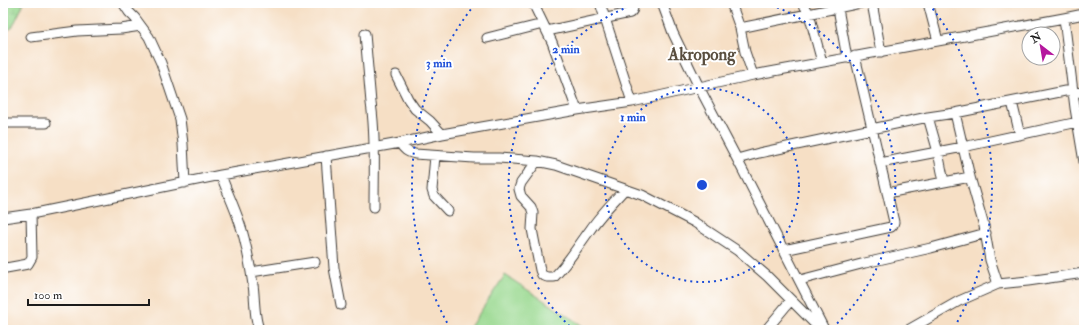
<svg xmlns="http://www.w3.org/2000/svg" width="1087" height="333" viewBox="0 0 1087 333" font-family="'IM FELL Double Pica',serif">
  <defs>
    <pattern id="wetland-marsh" width="20" height="14" patternUnits="userSpaceOnUse"><rect width="20" height="14" fill="#98d88e"/><path d="M1 5h8M5 5V1M11 12h8M15 12V8" fill="none" stroke="#82b97a"/></pattern>
  </defs>
  <rect width="100%" height="100%" fill="#fff"/>
  <filter id="ink" filterUnits="userSpaceOnUse"><feTurbulence type="fractalNoise" baseFrequency=".025" numOctaves="2"/><feDisplacementMap in="SourceGraphic" scale="8" xChannelSelector="R" yChannelSelector="G"/><feConvolveMatrix kernelMatrix="1 2 1 2 8 2 1 2 1" color-interpolation-filters="sRGB"/></filter>
  <filter id="wash" filterUnits="userSpaceOnUse"><feTurbulence type="fractalNoise" baseFrequency=".012" numOctaves="4" result="noise"/><feDisplacementMap in="SourceGraphic" scale="16" xChannelSelector="R" yChannelSelector="G"/><feGaussianBlur stdDeviation="0.9" result="paint"/><feColorMatrix in="noise" values="0 0 0 0 0 0 0 0 0 0 0 0 0 0 0 0 0 1.4 0 .05"/><feComposite in="paint" operator="in"/></filter>
  <g filter="url(#wash)">
    <rect width="100%" height="100%" fill="#f6dfc5"/>
    <path fill="#98d88e" stroke="#5a7a55" d="M505 275 589 330H468Z"/>
    <path fill="url(#wetland-marsh)" stroke="#5a7a55" d="M3 3H24L12 28 3 32Z"/>
  </g>
  <g filter="url(#ink)">
    <g fill="none" stroke-linecap="round" stroke-linejoin="round">
      <g stroke="#3d3935" stroke-width="11">
        <path id="minor" d="M123 3 129 12 135 18 149 37 161 63 180 119 183 144 185 183
          M533 3 552 42 577 110
          M600 3 632 102
          M662 3 673 33 699 87 737 159 824 329
          M731 3 740 28 745 52 753 75
          M803 3 809 14 822 62
          M837 3 847 58
          M872 3 881 52
          M928 3 938 41
          M1064 18 1075 108 1084 162
          M740 28 861 3
          M547 31 630 13C634 10 633 8 632 3
          M365 34 371 103C376 137 374 173 374 207
          M31 37 77 31 121 29 141 26
          M487 38 543 24
          M396 75 408 99 415 109 430 121 442 134
          M1012 102 1020 135
          M955 113 970 177 984 226 990 260 998 284
          M928 117 938 152 944 182
          M3 123H46
          M400 143C404 150 407 152 415 154L474 158H499L537 161 556 165 642 195 694 222 738 251 767 276 821 330
          M326 156 334 268 341 305
          M435 156 432 190 434 196 448 211
          M737 159 759 153 928 117 955 113 1065 91H1073L1084 93
          M537 161 521 183 519 189 521 196 531 207 533 213 532 229 540 270 542 275 547 277H554C568 263 578 246 590 230 600 215 613 202 625 189
          M880 163 963 147 1078 122
          M221 175C227 192 235 208 240 224 247 244 250 265 253 285 255 296 254 322 260 330
          M887 193 970 177
          M3 218 31 214 221 175 400 143 442 134 577 110 632 102 753 75 1064 18 1084 14
          M784 250 891 227 893 225 894 222 855 56
          M3 266 6 268 28 264 32 257 31 214
          M251 272 315 262
          M800 280 865 263 931 248 986 233
          M766 330 791 300
          M908 330 959 301 998 284 1028 281 1084 273"/>
      </g>
      <use href="#minor" stroke="#fff" stroke-width="9"/>
    </g>
  </g>
  <g fill="none" stroke="#1d4ed8" stroke-width="2" stroke-dasharray="2 4">
    <circle cx="702" cy="185" r="97"/>
    <path d="M574 330A193 193 0 0 1 638 3M766 3A193 193 0 0 1 830 330"/>
    <path d="M450 328A290 290 0 0 1 475 4M929 4A290 290 0 0 1 954 328"/>
  </g>
  <g text-anchor="middle" dominant-baseline="central" stroke-width="4" stroke-linejoin="round" paint-order="stroke">
    <g font-size="17" font-weight="bold" fill="#594e3f" stroke="#fff">
      <text x="702" y="54">Akropong</text>
    </g>
  </g>
  <circle cx="702" cy="185" r="6" fill="#1d4ed8" stroke="#fff" stroke-width="2"/>
  <g font-size="12" text-anchor="middle" font-weight="bold" fill="#1d4ed8" stroke="#fff" stroke-width="4" stroke-linejoin="round" paint-order="stroke">
    <text x="566" y="53">2 min</text>
    <text x="439" y="67">3 min</text>
    <text x="633" y="121">1 min</text>
  </g>
  <rect width="1087" height="333" fill="none" stroke="#fff" stroke-width="16"/>
  <g transform="translate(1041 46) rotate(329)"><circle r="19" fill="#ffffff" stroke="#a4a4a4"/>
  <path d="M0-3L7 15L0 10L-7 15Z" fill="#b5179e"/>
  <text y="-6" font-size="11" font-weight="bold" text-anchor="middle" fill="#1c1c1c">N</text>
  </g>
  <path d="M28 299v6h121v-6" fill="none" stroke="#1c1c1c" stroke-width="2"/>
  <text x="34" y="299" font-size="12" fill="#1c1c1c" stroke="#ffffff" stroke-width="3" paint-order="stroke">100 m</text>
</svg>
